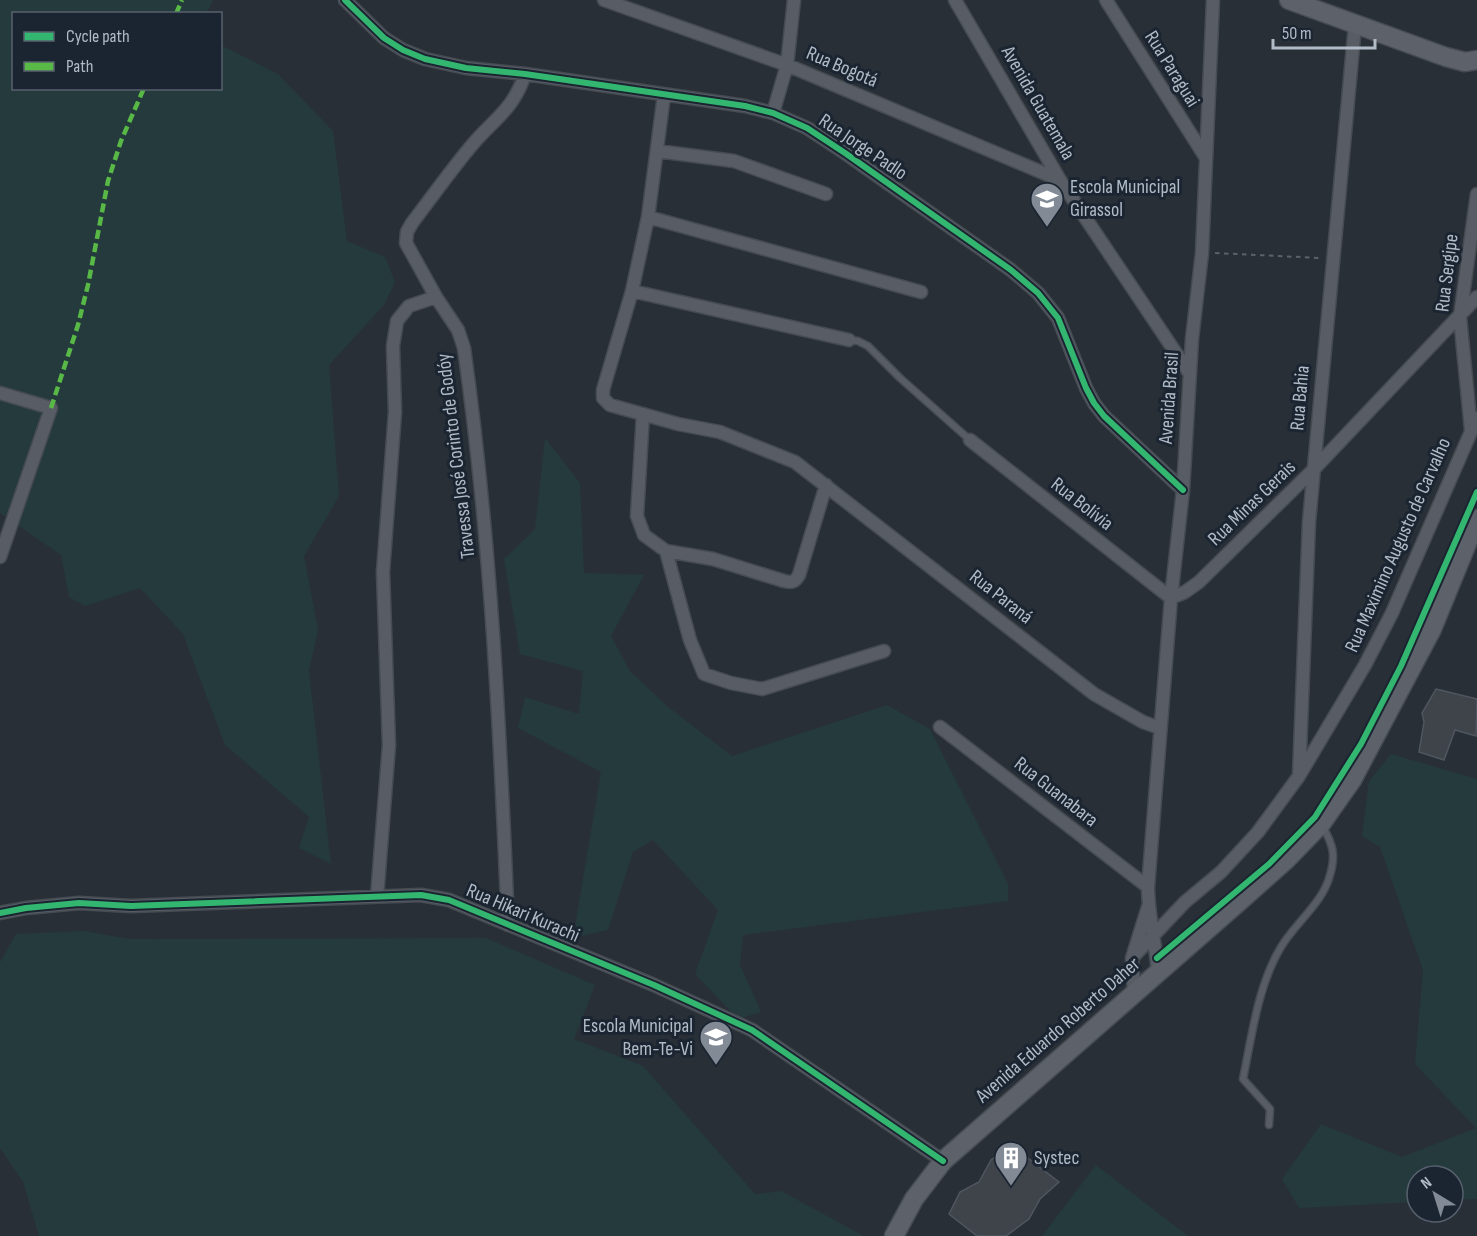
<svg xmlns="http://www.w3.org/2000/svg" width="1477" height="1236" viewBox="0 0 1477 1236" font-family="'Sofia Sans Condensed',sans-serif">
  <rect width="100%" height="100%" fill="#282f37"/>
  <path fill="#253a3d" d="M0 0H213L207 13 14 14V88H220L221 45 278 74 333 131 347 241 385 257 395 282 384 305 329 365 339 496 304 556 318 630 309 671 331 864 299 848 309 817 225 745 183 634 140 588 85 606 69 597 61 555 0 513Z
    M545 438 580 483 584 573 644 575 611 636 630 671 667 706 732 756 887 705 930 729 1008 884V901L743 935 740 965 761 1012 738 1019 695 974 718 910 653 840 633 852 608 930 573 938 601 772 518 728 525 697 579 714 583 671 520 654 504 559 535 529Z
    M1391 754 1477 779V1199L1453 1200V1176H1417V1202L1299 1208 1282 1179 1321 1124 1402 1157 1476 1128 1415 1064 1423 970 1380 847 1362 836 1369 781Z
    M84 931 130 939 486 938 595 985 574 1039 643 1066 755 1194 781 1191 864 1236H39L23 1182 0 1148V962L16 934Z
    M1096 1165 1188 1236H1042Z"/>
  <path fill="#3f444b" stroke="#50565f" stroke-width="1.5" d="M1436 689 1477 699 1476 736 1455 730 1444 760 1419 752 1424 722 1422 713Z
    M1011 1145 1059 1182 1040 1199 1029 1219 1006 1236H977L949 1214 960 1192 979 1182 991 1160Z"/>
  <g fill="none" stroke-linecap="round" stroke-linejoin="round">
    <g stroke="#464b52" stroke-width="9">
      <path id="service" d="M849 340 858 341 868 346 900 378 970 440
        M1269 1125 1270 1109 1243 1079C1252 1035 1258 985 1281 947 1296 922 1323 903 1330 875 1336 855 1333 845 1323 827"/>
    </g>
    <g stroke="#464b52" stroke-width="15">
      <path id="minor" d="M345 0 384 38 403 50 425 59 466 68 525 74 745 106 773 113 807 128 845 153 1011 270 1038 293 1058 318 1086 388 1094 403 1104 416 1183 490
        M604 0 787 65 1060 180
        M955 0 1060 180 1190 374
        M1106 0 1206 158
        M664 95 648 217 632 291 603 390V398L610 405 678 424 720 432 795 462 1094 694 1143 722 1160 728
        M773 113 787 65 794 0
        M657 151 734 161 826 194
        M648 217 921 292
        M632 291 849 340
        M0 393 51 408 0 557
        M643 414 637 516 644 535 666 551 713 559 784 581C792 583 795 582 799 575L826 485
        M1471 430 1460 317 1477 194
        M970 440 1171 598 1185 592 1199 582 1313 470 1477 297
        M666 551 690 640 704 674 731 683 762 689 884 651
        M940 727 1148 887
        M1299 776 1309 522 1355 25
        M377 897 389 745 383 572 395 412 393 346 397 321 409 306 436 297
        M0 913 26 908 79 903 131 906 421 895 449 900 654 985 752 1030 943 1161
        M508 925C500 732 491 539 464 348L458 330 436 297 406 243 407 232 412 223C432 197 451 170 472 145 494 119 514 109 525 74
        M1132 958 1185 902 1221 872 1258 832 1299 776 1365 665 1392 613 1477 418
        M1158 973C1156 944 1148 916 1148 887L1171 598 1183 490 1192 339 1202 253 1213 0
        M1134 993 1132 958 1148 907"/>
    </g>
    <g stroke="#464b52" stroke-width="21">
      <path id="secondary" d="M1289 0 1446 57 1465 62 1477 60
        M894 1236 914 1199 943 1161 1241 900 1286 860 1321 824 1352 780 1432 629 1477 519"/>
    </g>
    <path stroke="#5c6268" stroke-width="2" stroke-dasharray="4.5 4.5" stroke-linecap="butt" d="M1215 253 1320 258"/>
    <use href="#service" stroke="#585d65" stroke-width="6"/>
    <use href="#minor" stroke="#585d65" stroke-width="12"/>
    <use href="#secondary" stroke="#5c616a" stroke-width="18"/>
    <path stroke="#58b947" stroke-width="4.5" stroke-dasharray="9 4.5" stroke-linecap="butt" d="M176 14 182 0
      M51 408 78 325 88 285 108 181 121 141 144 88"/>
    <g stroke="#1b2532" stroke-width="10">
      <path id="cycleway" d="M345 0 384 38 403 50 425 59 466 68 525 74 745 106 773 113 807 128 845 153 1011 270 1038 293 1058 318 1086 388 1094 403 1104 416 1183 490
        M0 913 26 908 79 903 131 906 421 895 449 900 654 985 752 1030 943 1161
        M1157 958 1269 864 1315 817 1361 744 1401 666 1477 492"/>
    </g>
    <use href="#cycleway" stroke="#33b770" stroke-width="6"/>
  </g>
  <defs>
    <g id="school-pin" transform="scale(1.725)"><path d="M0 17L-7.5 6A9.5 9.5 0 1 1 7.5 6Z" fill="#818a95" stroke="#1b2532"/><path d="M0-5L7-2L0 1L-7-2ZM-4 1L0 2.5L4 1V4Q0 6-4 4Z" fill="#fff"/></g>
    <g id="building-pin" transform="scale(1.725)"><path d="M0 17L-7.5 6A9.5 9.5 0 1 1 7.5 6Z" fill="#818a95" stroke="#1b2532"/><path d="M-4-6H4V6H1V3H-1V6H-4ZM-2.5-4.3h1.7v1.8h-1.7ZM.8-4.3h1.7v1.8H.8ZM-2.5-1h1.7V.8h-1.7ZM.8-1h1.7V.8H.8Z" fill="#fff"/></g>
  </defs>
  <g fill-rule="evenodd">
    <use href="#school-pin" x="1047" y="199"/>
    <use href="#school-pin" x="716" y="1037"/>
    <use href="#building-pin" x="1011" y="1158"/>
  </g>
  <g text-anchor="middle" dominant-baseline="central" stroke-width="6" stroke-linejoin="round" paint-order="stroke">
    <g font-size="20" fill="#b1bbc8" stroke="#1b2532">
      <text transform="translate(842 67) rotate(23)">Rua Bogotá</text>
      <text transform="translate(1172 69) rotate(58)">Rua Paraguai</text>
      <text transform="translate(1038 103) rotate(60)">Avenida Guatemala</text>
      <text transform="translate(863 147) rotate(34)">Rua Jorge Padlo</text>
      <text transform="translate(1447 273) rotate(-83)">Rua Sergipe</text>
      <text transform="translate(1169 398) rotate(-86)">Avenida Brasil</text>
      <text transform="translate(1300 398) rotate(-85)">Rua Bahia</text>
      <text transform="translate(456 456) rotate(-97)">Travessa José Corinto de Godóy</text>
      <text transform="translate(1252 503) rotate(-44)">Rua Minas Gerais</text>
      <text transform="translate(1082 504) rotate(38)">Rua Bolívia</text>
      <text transform="translate(1398 545) rotate(-66)">Rua Maximino Augusto de Carvalho</text>
      <text transform="translate(1001 597) rotate(38)">Rua Paraná</text>
      <text transform="translate(1056 792) rotate(38)">Rua Guanabara</text>
      <text transform="translate(523 913) rotate(23)">Rua Hikari Kurachi</text>
      <text transform="translate(1058 1030) rotate(-41)">Avenida Eduardo Roberto Daher</text>
    </g>
    <g font-size="20" fill="#b1bbc8" stroke="#1b2532" text-anchor="start">
      <text x="1070" y="187">Escola Municipal<tspan x="1070" dy="23">Girassol</tspan></text>
      <text x="693" y="1026" text-anchor="end">Escola Municipal<tspan x="693" dy="23">Bem-Te-Vi</tspan></text>
      <text x="1034" y="1158">Systec</text>
    </g>
  </g>
  <rect x="12" y="12" width="210" height="78" fill="#1b2532" stroke="#57616e" stroke-width="1.5"/>
  <rect x="24" y="32" width="30" height="9" fill="#33b770" stroke="#57616e" stroke-width="1.5"/>
  <text x="66" y="42" font-size="18" fill="#b1bbc8">Cycle path</text>
  <rect x="24" y="62" width="30" height="9" fill="#58b947" stroke="#57616e" stroke-width="1.5"/>
  <text x="66" y="72" font-size="18" fill="#b1bbc8">Path</text>
  <g transform="translate(1435 1194) rotate(322)"><circle r="28" fill="#1b2532" stroke="#57616e" stroke-width="1.5"/>
  <path d="M0-4.5L10 22L0 15L-10 22Z" fill="#818a95"/>
  <text y="-9" font-size="16" font-weight="bold" text-anchor="middle" fill="#b1bbc8">N</text>
  </g>
  <path d="M1273 39v9h102v-9" fill="none" stroke="#b1bbc8" stroke-width="3"/>
  <text x="1282" y="39" font-size="18" fill="#b1bbc8" stroke="#1b2532" stroke-width="4.5" paint-order="stroke">50 m</text>
</svg>
